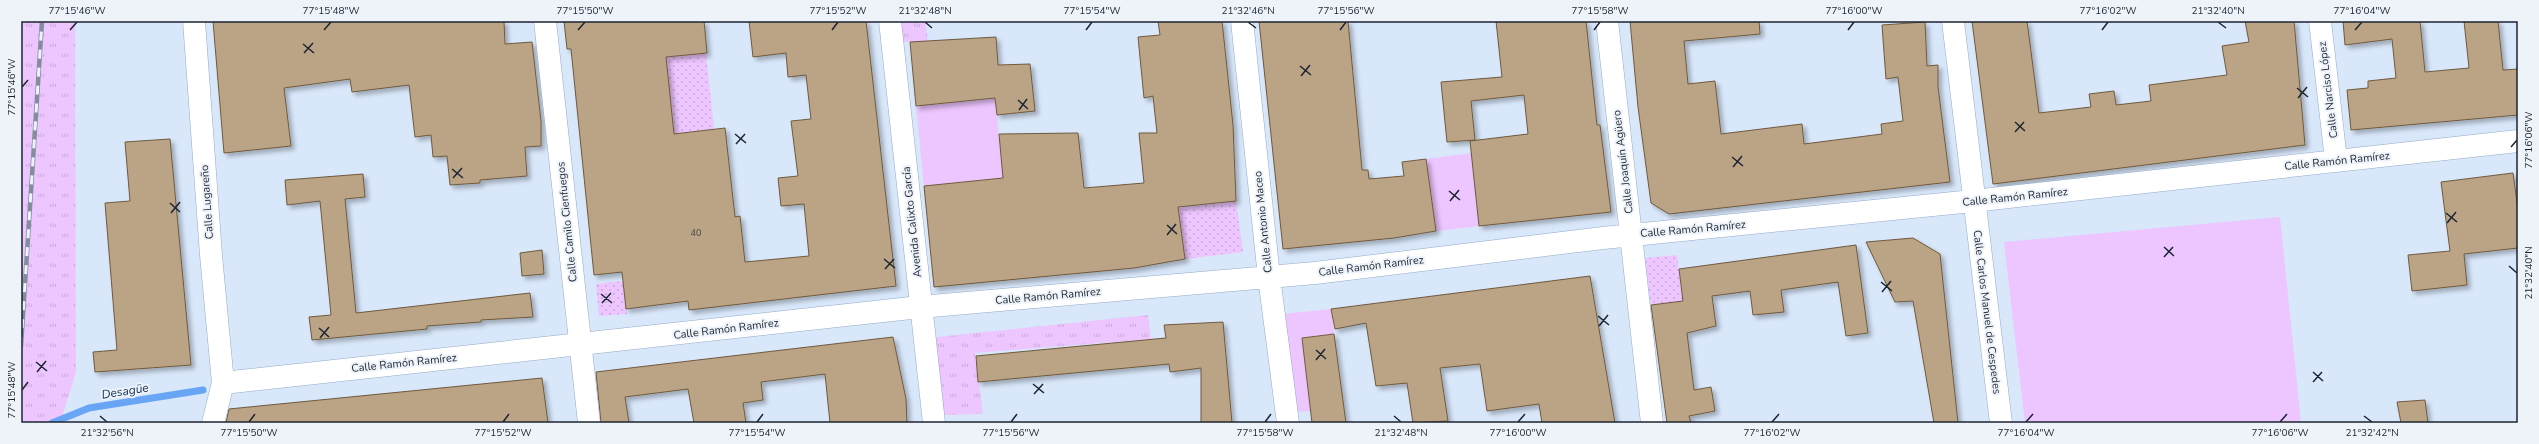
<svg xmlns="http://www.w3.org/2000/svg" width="2539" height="444" viewBox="0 0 2539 444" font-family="'Nunito Sans',sans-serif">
  <defs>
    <pattern id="grass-tufts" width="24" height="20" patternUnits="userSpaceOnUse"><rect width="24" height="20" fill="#edc5ff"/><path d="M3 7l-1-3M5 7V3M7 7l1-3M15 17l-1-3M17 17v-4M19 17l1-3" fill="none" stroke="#cba9db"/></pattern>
    <pattern id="park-dots" width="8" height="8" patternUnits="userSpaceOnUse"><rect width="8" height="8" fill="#edc5ff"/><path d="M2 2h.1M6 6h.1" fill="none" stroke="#cba9db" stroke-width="1.8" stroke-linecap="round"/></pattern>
    <filter id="shadow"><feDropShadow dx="3.5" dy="3.5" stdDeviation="2" flood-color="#0004"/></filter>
  </defs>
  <rect width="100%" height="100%" fill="#d8e7fa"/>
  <path fill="url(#grass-tufts)" d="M21 21H75L76 372 60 423H21Z
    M900 21H925L928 42H902Z
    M1148 315 1151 339 975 353 983 414 939 415 928 338Z"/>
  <path fill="url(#park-dots)" d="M672 31 676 56 706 53 714 129 674 134 664 44Z
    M1236 201 1243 252 1185 259 1178 208Z
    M1677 255 1683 301 1651 305 1645 258Z
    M623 281 627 314 599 316 596 284Z"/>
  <path fill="#edc5ff" d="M995 98 1003 178 924 186 916 106Z
    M1472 153 1479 226 1436 231 1426 159Z
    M2280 217 2301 423H2025L2004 242Z
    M1331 309 1334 334 1302 338 1311 411 1295 412 1283 314Z"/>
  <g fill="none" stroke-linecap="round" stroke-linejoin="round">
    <path stroke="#68a6f5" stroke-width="7" d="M52 423 89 408 203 390"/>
  </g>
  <path fill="#bba485" stroke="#6f5a3d" filter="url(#shadow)" d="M213 21H504L505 44 532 42 541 121V146L525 147 527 176 480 180V183L450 185 447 156 433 157 431 135 415 137 409 85 352 92 350 79 284 88 291 146 224 153Z
    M564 21H704L707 53 666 57 674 134 725 128 735 217 740 216 745 262 809 256 804 204 781 206 778 178 798 176 791 121 811 119 806 75 788 77 786 53 753 57 749 21H866L896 286 689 310 688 301 626 309 622 272 594 275 571 49H567Z
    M1158 21H1222L1233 125 1236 201 1178 207 1185 259 1134 268 934 287 924 186 1003 178 999 134 1078 133 1084 188 1144 183 1139 133H1157L1153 96 1144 98 1138 37 1160 35Z
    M1259 21H1348L1362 170H1368L1369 179 1404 176 1402 162 1426 159 1436 231 1394 238 1283 249Z
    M1496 21H1586L1597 125H1600L1611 212 1479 226 1470 141 1528 134 1524 95 1471 101 1475 140 1447 142 1441 82 1502 77Z
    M1630 21H1759L1760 34 1684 41 1688 84 1715 81 1721 134 1802 124 1804 144 1882 134 1881 124 1903 121 1898 77 1886 79 1882 25 1925 22 1927 66 1938 65V87L1950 182 1669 214 1651 203 1638 107Z
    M1972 21H2027L2039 113 2091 107 2089 94 2114 91 2116 105 2151 101 2149 85 2227 75 2222 46 2249 42 2245 21H2294L2305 145 1993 184Z
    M2343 21H2420L2425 72 2469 68 2464 21H2498L2503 70 2518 69V115L2351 130 2347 90 2368 88V81L2396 78 2392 39 2345 45Z
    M996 37 998 65 1030 64 1035 111 997 115 995 98 916 106 910 42Z
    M170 139 191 365 95 372 93 352 117 350 105 203 130 201 125 142Z
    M2513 173 2518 210V248L2464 254 2467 285 2412 291 2408 255 2450 251 2441 182Z
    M363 174 365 197 345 199 356 313 530 293 533 317 481 320V322L427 326V329L312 340 309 317 331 315 320 201 287 205 285 180Z
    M1913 238 1940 254 1958 423H1934L1913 301 1895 302 1866 242Z
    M1856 245 1868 333 1846 336 1838 282 1781 290 1784 312 1753 315 1750 291 1712 296 1716 326 1687 333 1694 390 1711 387 1715 411 1689 416 1691 423H1667L1651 305 1683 301 1679 269Z
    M542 250 544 274 522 276 520 253Z
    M1590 276 1615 423H1542L1539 404 1487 411 1480 364 1440 368 1448 421 1413 423 1407 383 1376 386 1366 323 1335 329 1331 309Z
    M1223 322 1232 423H1201V368L1170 372 1169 364 978 382 976 356 1166 338 1164 325Z
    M1334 334 1346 423H1312L1302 338Z
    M893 337 906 399 907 423H830L825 374 761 382 763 400 743 403 746 423H694L688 389 625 397 629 423H601L596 372Z
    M542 378 548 423H226L229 409Z
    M2425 400 2428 423H2401L2397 402Z"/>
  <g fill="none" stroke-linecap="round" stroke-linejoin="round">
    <g stroke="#93abc9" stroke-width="23">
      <path id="minor" d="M194 21 211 255 223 383 213 423
        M1242 21 1269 277 1288 423
        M1607 21 1652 423
        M1953 21 2001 423
        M2320 21 2336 160
        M223 383 920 307 1315 273 1603 238 1973 201 2518 141"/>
    </g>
    <g stroke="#93abc9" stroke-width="23">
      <path id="major" d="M545 21 589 423
        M890 21 934 423"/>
    </g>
    <use href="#minor" stroke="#fff" stroke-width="22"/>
    <use href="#major" stroke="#fff" stroke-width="22"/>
    <g stroke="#828e9e" stroke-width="4.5">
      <path id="rail" d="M21 346 42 21"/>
    </g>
    <use href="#rail" stroke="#eef3fa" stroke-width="3" stroke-dasharray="9" stroke-linecap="butt"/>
  </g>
  <path fill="none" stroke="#1c2531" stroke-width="1.5" d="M925 22 932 28M1248 22 1256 28M2218 22 2226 28M70 30 77 22M324 30 331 22M578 30 585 22M832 30 838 22M1086 30 1092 22M1340 30 1346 22M1594 30 1600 22M1848 30 1854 22M2102 30 2108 22M2355 30 2362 22M303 44 314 53M304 53 313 43M1300 66 1311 75M1301 76 1310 65M22 87 28 80M2297 88 2308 97M2298 98 2307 87M1018 100 1028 109M1019 110 1027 99M2015 122 2025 131M2015 132 2024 122M735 134 746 143M736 144 745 134M2511 147 2517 140M1732 157 1743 166M1733 167 1742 156M452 169 463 178M453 178 462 168M1449 191 1460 200M1450 201 1459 190M170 203 180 212M171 213 180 202M2446 213 2457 222M2447 223 2456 212M1167 225 1177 234M1167 235 1176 224M2164 247 2174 256M2164 257 2173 247M884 259 895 268M2509 266 2517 273M885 269 894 259M1881 282 1892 291M1882 292 1891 281M601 294 612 303M602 303 611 293M1598 316 1609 325M1599 326 1608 315M319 328 329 337M320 338 329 327M1316 350 1326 359M1316 360 1325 349M36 362 47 371M37 372 46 361M2313 372 2323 381M2313 382 2322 372M1033 384 1044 393M22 390 28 382M1034 394 1043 384M100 416 107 422M1394 416 1401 422M2364 416 2372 422M249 422 255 414M503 422 509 414M757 422 763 414M1011 422 1017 414M1265 422 1271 414M1518 422 1525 414M1772 422 1779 414M2026 422 2033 414M2280 422 2287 414"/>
  <g text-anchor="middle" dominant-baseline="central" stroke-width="4" stroke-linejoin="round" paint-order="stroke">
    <g font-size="9" fill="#444546">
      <text x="696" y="233">40</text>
    </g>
    <g font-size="11" fill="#1c2531" stroke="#eef3fa">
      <text transform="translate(2328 90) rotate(-97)">Calle Narciso López</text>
      <text transform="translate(2337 161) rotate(-6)">Calle Ramón Ramírez</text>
      <text transform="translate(1623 162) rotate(-97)">Calle Joaquín Agüero</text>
      <text transform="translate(2015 197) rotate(-6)">Calle Ramón Ramírez</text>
      <text transform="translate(207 202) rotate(-94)">Calle Lugareño</text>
      <text transform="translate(567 222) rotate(-96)">Calle Camilo Cienfuegos</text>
      <text transform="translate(912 222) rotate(-96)">Avenida Calixto García</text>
      <text transform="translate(1263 222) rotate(-96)">Calle Antonio Maceo</text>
      <text transform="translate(1693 229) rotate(-5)">Calle Ramón Ramírez</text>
      <text transform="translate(1371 266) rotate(-7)">Calle Ramón Ramírez</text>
      <text transform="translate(1048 296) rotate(-5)">Calle Ramón Ramírez</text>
      <text transform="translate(1987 312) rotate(83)">Calle Carlos Manuel de Cespedes</text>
      <text transform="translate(726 329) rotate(-7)">Calle Ramón Ramírez</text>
      <text transform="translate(404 363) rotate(-6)">Calle Ramón Ramírez</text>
    </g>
    <g font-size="12" font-style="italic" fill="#123158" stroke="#eef3fa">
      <text transform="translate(125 391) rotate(-9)">Desagüe</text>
    </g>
  </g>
  <rect width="2539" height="444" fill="none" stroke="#eef3fa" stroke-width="44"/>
  <rect x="22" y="22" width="2495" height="400" fill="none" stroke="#1c2531" stroke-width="1.5"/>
  <g font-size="10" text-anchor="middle" fill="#1c2531">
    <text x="77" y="14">77°15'46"W</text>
    <text x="331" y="14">77°15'48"W</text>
    <text x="585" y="14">77°15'50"W</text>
    <text x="838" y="14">77°15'52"W</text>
    <text x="925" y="14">21°32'48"N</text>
    <text x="1092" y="14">77°15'54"W</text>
    <text x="1248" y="14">21°32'46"N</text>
    <text x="1346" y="14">77°15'56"W</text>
    <text x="1600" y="14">77°15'58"W</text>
    <text x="1854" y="14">77°16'00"W</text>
    <text x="2108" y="14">77°16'02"W</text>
    <text x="2218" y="14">21°32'40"N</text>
    <text x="2362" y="14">77°16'04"W</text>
    <text transform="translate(11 87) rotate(-90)" y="4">77°15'46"W</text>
    <text transform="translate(2528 140) rotate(-90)" y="4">77°16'06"W</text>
    <text transform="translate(2528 273) rotate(-90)" y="4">21°32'40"N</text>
    <text transform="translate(11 390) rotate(-90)" y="4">77°15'48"W</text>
    <text x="107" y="436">21°32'56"N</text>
    <text x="249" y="436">77°15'50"W</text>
    <text x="503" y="436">77°15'52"W</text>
    <text x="757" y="436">77°15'54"W</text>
    <text x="1011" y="436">77°15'56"W</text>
    <text x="1265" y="436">77°15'58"W</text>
    <text x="1401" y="436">21°32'48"N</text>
    <text x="1518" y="436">77°16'00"W</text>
    <text x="1772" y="436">77°16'02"W</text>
    <text x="2026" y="436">77°16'04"W</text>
    <text x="2280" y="436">77°16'06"W</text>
    <text x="2372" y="436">21°32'42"N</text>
  </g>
</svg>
